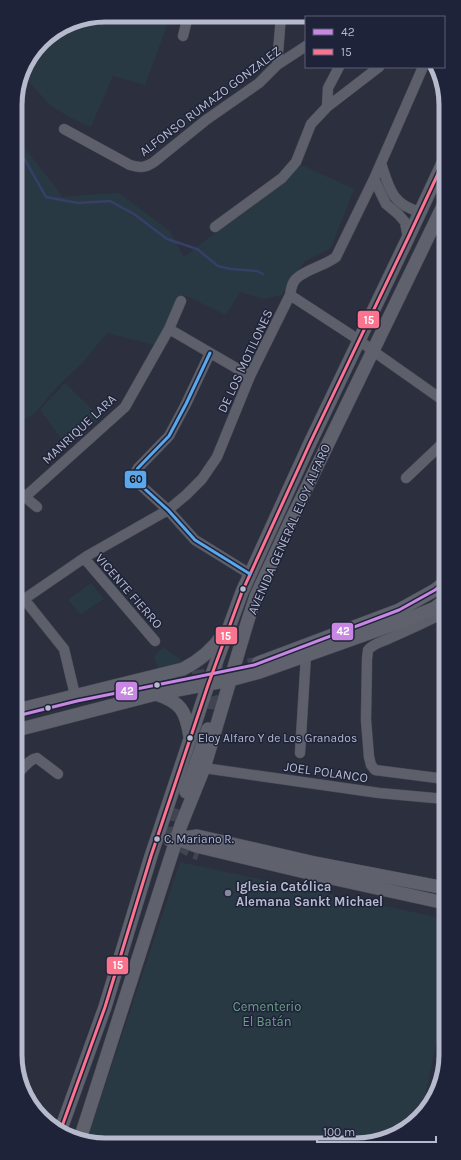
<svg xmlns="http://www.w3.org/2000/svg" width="461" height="1160" viewBox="0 0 461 1160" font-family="Karla,sans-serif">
  <rect width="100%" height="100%" fill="#2c2f3d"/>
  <path fill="#283944" d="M105 15H171L145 85 113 76 91 127 71 118 51 106 27 80 19 87 24 65 46 38 71 22Z
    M15 135 59 192 62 197 82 195 119 193 170 231 184 257 302 165 354 189 331 248 305 261 282 295 264 299 240 292 226 315 184 295 154 345 107 333 83 362 56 388 35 413 21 422 16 427Z
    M65 383 101 418 66 445 40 410Z
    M91 583 104 599 81 614 68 600Z
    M163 647 184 662 159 671 154 657Z
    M180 862 445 919 446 996 421 1116 379 1142 88 1143 86 1142Z"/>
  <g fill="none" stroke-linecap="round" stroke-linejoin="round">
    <path stroke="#373f67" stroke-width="2.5" d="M15 147 25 160 46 197 78 203 110 201 134 214 167 239 197 249 218 266 231 269 257 271 263 274"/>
    <path stroke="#414453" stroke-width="13" stroke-dasharray="13 6" stroke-linecap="butt" d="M174 681 201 676 258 663
      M199 683C212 691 214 699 212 713
      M174 808C166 836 172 844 199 854"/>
    <g stroke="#494b55" stroke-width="11">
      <path id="minor" d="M351 17H353
        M183 36 188 16
        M277 65 281 16
        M327 107 328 88 339 67
        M64 129 130 165C140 168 145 168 154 162L206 120 259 83 277 65 306 46
        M381 163C389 188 392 205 421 212
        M374 179 386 204 398 214 405 222 408 238
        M215 227 282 178 296 162 311 124 327 107 379 67
        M290 295 359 340 373 351 444 401
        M169 329 250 376
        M210 353 186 404 169 436 138 468 135 473 136 481 168 510 195 540 250 574
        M406 478 444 442
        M16 486C18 492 31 502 37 507
        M16 502 26 496 125 407 169 329 181 301
        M84 558 155 641
        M24 599 64 649 75 695
        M17 604 87 556 168 510 186 495 202 479 217 457 250 376 290 295C291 289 292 282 297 278 307 269 324 266 336 257L374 179 423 67
        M445 612C427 622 408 630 390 638 382 642 374 643 368 650L367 659 366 720 369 757 371 765 375 770 445 779
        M300 753 306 655
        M204 768 379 793 445 799
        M17 774C23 769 29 759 37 758L58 774
        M444 1065 446 1056"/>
    </g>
    <g stroke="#474a56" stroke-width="14">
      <path id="major" d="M258 663 399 610 435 590 444 583
        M156 694C181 702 186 711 190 737
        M17 710 183 669C199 661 214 648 224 633
        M17 730 156 694 230 680 260 672 406 620 435 608 444 601
        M186 792 208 729
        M170 840 197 836 315 863 445 888
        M180 840 196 846 313 874 445 903
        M61 1129 105 1007 151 856 208 685 242 592 310 443 408 238 443 163
        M80 1139 181 825 204 768 248 620 256 596 291 520 443 206"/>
    </g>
    <use href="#minor" stroke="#5d5f6a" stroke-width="10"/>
    <use href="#major" stroke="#5f616c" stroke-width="13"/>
    <g stroke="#1e2339" stroke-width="6">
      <path id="bus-1" d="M17 716 77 701 201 676 254 665 399 610 435 590 444 583"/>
    </g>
    <g stroke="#1e2339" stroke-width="6">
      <path id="bus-2" d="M61 1129 105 1007 151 856 208 685 242 592 310 443 408 238 443 163"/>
    </g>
    <g stroke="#1e2339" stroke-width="6">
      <path id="bus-3" d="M210 353 186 404 169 436 138 468 135 473 136 481 168 510 195 540 250 574"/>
    </g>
    <use href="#bus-1" stroke="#c787e3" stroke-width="3"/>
    <use href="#bus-2" stroke="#fc738d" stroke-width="3"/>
    <use href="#bus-3" stroke="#5aa8eb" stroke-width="3"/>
  </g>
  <g fill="#b7bacd" stroke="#1e2339" stroke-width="1.5">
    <circle cx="243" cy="589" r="3.5"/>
    <circle cx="157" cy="685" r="3.5"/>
    <circle cx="48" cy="708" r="3.5"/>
    <circle cx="190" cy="738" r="3.5"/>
    <circle cx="157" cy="839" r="3.5"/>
  </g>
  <circle fill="#86899b" stroke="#1e2339" stroke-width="1.5" cx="228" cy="893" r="4"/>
  <g text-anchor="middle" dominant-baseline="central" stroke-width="3" stroke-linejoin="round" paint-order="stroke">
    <g font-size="12" fill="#b7bacd" stroke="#1e2339" text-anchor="start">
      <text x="198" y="738">Eloy Alfaro Y de Los Granados</text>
      <text x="164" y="839">C. Mariano R.</text>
    </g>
    <g font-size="13" fill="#b7bacd" stroke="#1e2339">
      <text transform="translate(210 101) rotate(-37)">ALFONSO RUMAZO GONZALEZ</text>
      <text transform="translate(245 361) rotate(-65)">DE LOS MOTILONES</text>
      <text transform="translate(79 429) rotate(-43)">MANRIQUE LARA</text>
      <text transform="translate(289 529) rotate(-66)">AVENIDA GENERAL ELOY ALFARO</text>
      <text transform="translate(129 591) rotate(49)">VICENTE FIERRO</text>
      <text transform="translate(326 772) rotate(8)">JOEL POLANCO</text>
    </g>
    <g font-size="13" font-weight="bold" fill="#b7bacd" stroke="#1e2339" text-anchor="start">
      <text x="236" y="886">Iglesia Católica<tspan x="236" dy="15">Alemana Sankt Michael</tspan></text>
    </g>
    <g font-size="13" fill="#6d9f85" stroke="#1e2339">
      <text x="267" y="1006">Cementerio<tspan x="267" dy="15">El Batán</tspan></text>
    </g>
  </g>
  <path d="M0 0H461V1160H0ZM105 22H356A83 83 0 0 1 439 105V1055A83 83 0 0 1 356 1138H105A83 83 0 0 1 22 1055V105A83 83 0 0 1 105 22Z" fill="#1e2339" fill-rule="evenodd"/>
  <path fill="none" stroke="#b7bacd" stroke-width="5" d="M105 22H356A83 83 0 0 1 439 105V1055A83 83 0 0 1 356 1138H105A83 83 0 0 1 22 1055V105A83 83 0 0 1 105 22Z"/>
  <g stroke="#1e2339" stroke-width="1.5">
    <rect x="357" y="310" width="23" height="19" rx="4" fill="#fc738d"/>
    <rect x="124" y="470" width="23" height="19" rx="4" fill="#5aa8eb"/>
    <rect x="331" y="622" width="23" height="19" rx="4" fill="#c787e3"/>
    <rect x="215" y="626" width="23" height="19" rx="4" fill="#fc738d"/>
    <rect x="115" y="681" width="23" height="20" rx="4" fill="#c787e3"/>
    <rect x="106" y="956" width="23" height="19" rx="4" fill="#fc738d"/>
  </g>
  <g font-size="11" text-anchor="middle" font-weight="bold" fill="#fff">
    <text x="369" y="324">15</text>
    <text x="343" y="635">42</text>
    <text x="226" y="640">15</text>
    <text x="127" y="695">42</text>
    <text x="118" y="969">15</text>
  </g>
  <g font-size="11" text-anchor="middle" font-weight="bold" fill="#111">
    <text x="136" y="483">60</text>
  </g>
  <rect x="305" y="16" width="140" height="52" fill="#1e2339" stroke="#5b5f74"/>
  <rect x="313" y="29" width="20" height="6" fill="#c787e3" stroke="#5b5f74"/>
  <text x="341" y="36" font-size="12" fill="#b7bacd">42</text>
  <rect x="313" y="49" width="20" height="6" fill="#fc738d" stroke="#5b5f74"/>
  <text x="341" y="56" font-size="12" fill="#b7bacd">15</text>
  <path d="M317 1136v6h119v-6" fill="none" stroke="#b7bacd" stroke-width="2"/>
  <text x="323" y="1136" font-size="12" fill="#b7bacd" stroke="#1e2339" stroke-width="3" paint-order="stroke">100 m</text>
</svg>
